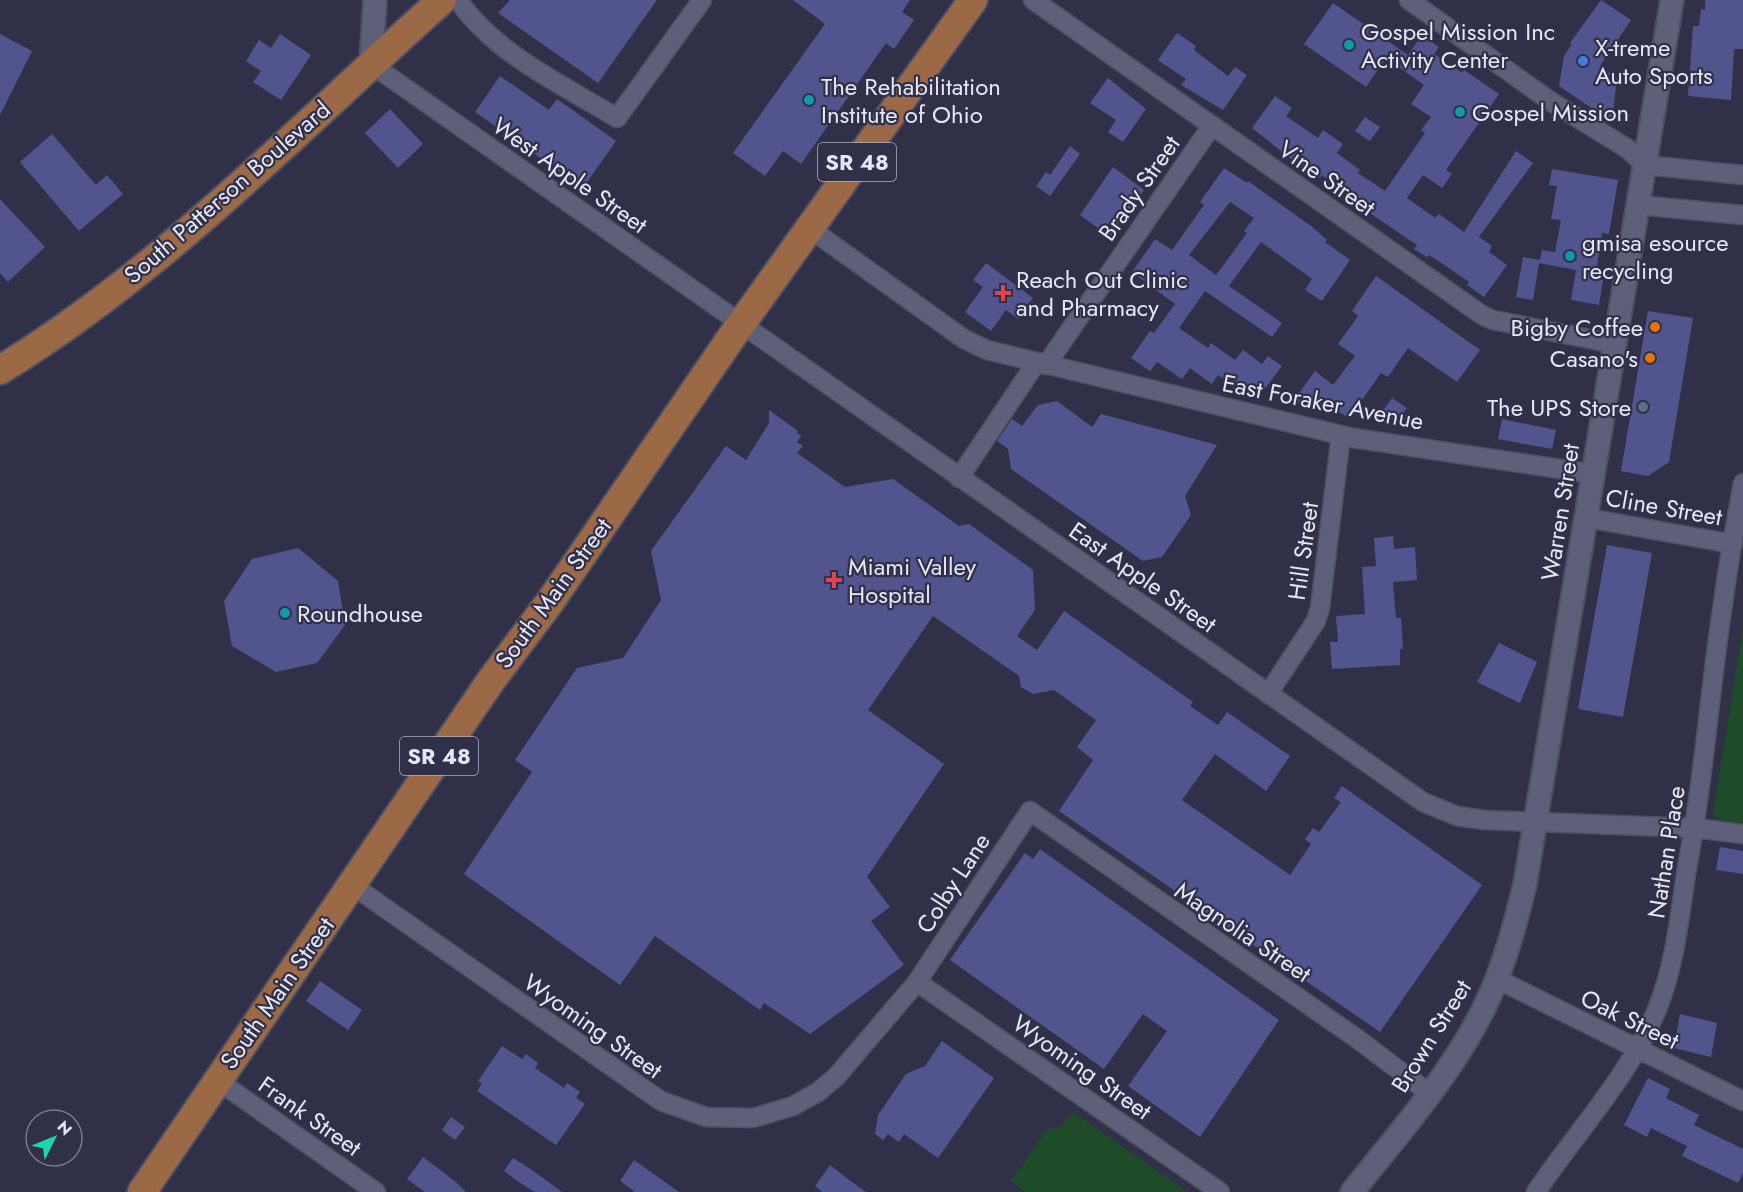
<svg xmlns="http://www.w3.org/2000/svg" width="1743" height="1192" viewBox="0 0 1743 1192" font-family="Jost,sans-serif">
  <rect width="100%" height="100%" fill="#303149"/>
  <path fill="#1f4c28" d="M1743 627V823L1721 820 1713 815Z
    M1073 1112 1187 1192H1025L1011 1181 1047 1130 1062 1126Z"/>
  <path fill="#52548d" fill-rule="evenodd" d="M510 0H657L598 83 498 13Z
    M793 0H910L902 12 914 20 894 49 886 43 801 164 783 151 765 176 733 153 825 24Z
    M1601 0 1631 20 1600 66 1617 78 1612 122 1559 86 1564 56 1572 44 1570 43Z
    M1705 0H1743V49H1734L1731 100 1688 96 1693 26H1699L1701 9 1705 10Z
    M1333 3 1408 55 1422 35 1439 47 1434 54 1462 73 1464 70 1499 94 1446 170 1452 174 1442 188 1423 175 1407 198 1435 218 1439 214 1464 232 1516 151 1533 163 1479 237 1492 246 1489 252 1507 265 1484 297 1467 285 1469 282 1440 262 1429 255 1427 257 1414 249 1417 245 1346 197 1348 194 1322 175 1320 178 1295 162 1252 128 1275 96 1292 108 1286 116 1318 138 1323 130 1343 144 1337 153 1360 170 1358 173 1385 191 1425 133 1421 130 1431 117 1411 104 1424 85 1386 58 1366 87 1304 44Z
    M1177 33 1196 46 1194 50 1228 76 1235 67 1247 75 1223 110 1181 85 1186 79 1158 60Z
    M0 34 32 51 0 115Z
    M280 34 311 55 281 100 253 82 261 71 246 61 259 40 271 48Z
    M500 76 549 110 557 99 616 141 583 188 475 112Z
    M1108 78 1146 109 1123 142 1108 132 1116 120 1090 103Z
    M390 109 423 144 398 168 365 133Z
    M1365 117 1380 127 1370 141 1355 131Z
    M52 134 96 185 107 175 123 194 79 231 20 162Z
    M1070 146 1080 154 1050 196 1036 186 1046 172 1050 175Z
    M1113 167 1144 190 1110 237 1080 215Z
    M1224 168 1247 183 1248 181 1311 226 1327 240 1325 242 1350 260 1322 301 1305 290 1312 279 1261 242 1229 286 1282 323 1272 337 1205 291 1179 328 1208 348 1211 343 1235 360 1243 350 1262 364 1268 356 1282 366 1260 395 1242 381 1236 389 1218 375 1212 384 1190 368 1182 379 1157 362 1150 371 1131 358 1150 331 1154 333 1175 304 1132 272 1155 239 1172 250 1204 205 1200 202ZM1230 202 1254 218 1244 231 1247 233 1216 275 1189 255Z
    M1552 169 1618 180 1609 234 1602 233 1595 279 1603 280 1599 305 1571 300 1576 270 1539 263 1533 300 1516 297 1523 257 1540 260 1542 250 1555 252 1561 220 1551 219 1557 186 1549 185Z
    M0 199 45 247 8 282 0 273Z
    M986 263 1033 298 1018 319 1006 310 991 331 965 312 983 287 973 280Z
    M1376 276 1480 350 1457 382 1408 348 1388 377 1381 373 1349 418 1336 410 1333 414 1315 401 1308 410 1294 400 1315 371 1333 385 1355 356 1338 344 1358 316 1352 311Z
    M1648 311 1693 318 1669 462 1648 476 1621 471Z
    M1392 398 1407 408 1396 422 1382 412Z
    M1057 401 1092 427 1101 414 1217 445 1185 496 1191 515 1162 557 1143 561 1011 469 1008 449 997 441 1012 419 1022 426 1038 405Z
    M769 410 798 431 797 433 801 436 797 442 803 446 797 453 845 487 893 479 959 526 969 524 1033 570 1035 610 1017 636 1037 650 1064 611 1193 702 1190 706 1218 725 1227 712 1290 756 1266 791 1215 754 1182 800 1290 875 1311 844 1305 839 1313 828 1319 832 1341 802 1334 798 1342 786 1482 885 1380 1032 1059 811 1093 760 1077 747 1096 720 1054 690 1033 694 1021 687 1019 676 933 616 868 710 944 764 867 877 890 907 871 921 904 965 810 1034 764 1003 760 1010 655 936 620 985 464 874 532 772 515 760 577 668 623 658 661 600 651 551 726 446 746 460 769 423Z
    M1502 419 1556 430 1552 449 1498 439Z
    M1393 536 1394 549 1415 547 1417 580 1393 582 1396 618H1401L1403 649H1400V665L1332 669 1330 642H1338L1336 616 1365 614 1362 567 1376 566 1374 538Z
    M1607 545 1652 553 1623 717 1578 709Z
    M298 548 338 581 345 625 317 663 276 672 232 646 224 601 252 559Z
    M1499 643 1537 662 1520 703 1477 682Z
    M1720 847 1743 851V874L1716 870Z
    M1040 849 1279 1020 1200 1137 1128 1086 1167 1031 1143 1014 1104 1069 950 960 1025 853 1033 859Z
    M320 981 362 1010 348 1030 306 1001Z
    M1680 1014 1717 1023 1711 1057 1674 1048Z
    M942 1041 994 1078 938 1158 904 1134 899 1142 888 1134 883 1140 875 1134 878 1115 906 1074 925 1066Z
    M502 1046 522 1059 526 1054 538 1063 535 1068 564 1088 567 1083 580 1092 576 1098 585 1104 556 1145 477 1091 482 1084 478 1081Z
    M1648 1078 1670 1089 1666 1098 1699 1115 1694 1125 1743 1149V1173L1738 1183 1682 1156 1687 1146 1651 1128 1647 1137 1624 1125Z
    M451 1117 465 1127 455 1140 442 1130Z
    M423 1157 456 1182 466 1192H425L407 1179Z
    M513 1158 532 1170 562 1192H535L517 1181 504 1171Z
    M634 1160 679 1192H635L620 1181Z
    M830 1165 848 1179 866 1192H822L815 1186Z"/>
  <g fill="none" stroke-linecap="round" stroke-linejoin="round">
    <g stroke="#4d4f62" stroke-width="21">
      <path id="minor" d="M458 0C495 54 563 85 617 118L702 0
        M1033 0 1482 315 1493 320 1615 344
        M1409 0 1550 101 1628 149 1645 165 1743 175
        M371 64 1423 802 1457 816 1484 820 1695 828 1743 834
        M1638 205 1743 215
        M809 228 964 339 987 350 1353 438 1593 474
        M1046 365 1211 127
        M959 478 1036 363
        M1587 518 1733 544
        M1268 694 1316 621 1320 608 1341 435
        M352 885 661 1101 706 1117 753 1118 793 1106 818 1092 836 1077 917 982 1030 811 1359 1040 1429 1093
        M1497 979 1743 1101
        M917 982 1220 1192
        M217 1080 376 1192
        M1536 1192C1577 1131 1630 1076 1658 1007 1678 956 1680 904 1690 851 1705 769 1710 686 1723 604 1728 563 1736 523 1743 483"/>
    </g>
    <g stroke="#4d4f62" stroke-width="26">
      <path id="tertiary" d="M371 64 375 0
        M1352 1192C1399 1133 1452 1074 1485 1006 1504 967 1515 925 1525 884L1672 0"/>
    </g>
    <g stroke="#4d4f62" stroke-width="32">
      <path id="primary" d="M0 370C165 269 299 128 442 0
        M142 1192 490 682 552 599 731 338 973 0"/>
    </g>
    <use href="#minor" stroke="#5e607a" stroke-width="18"/>
    <use href="#tertiary" stroke="#5e607a" stroke-width="22"/>
    <use href="#primary" stroke="#9b6946" stroke-width="28"/>
  </g>
  <g fill="#0f9aa8" stroke="#303149" stroke-width="2">
    <circle cx="1349" cy="45" r="6"/>
    <circle cx="809" cy="100" r="6"/>
    <circle cx="1460" cy="112" r="6"/>
    <circle cx="1570" cy="256" r="6"/>
    <circle cx="285" cy="613" r="6"/>
  </g>
  <circle fill="#3f7fe0" stroke="#303149" stroke-width="2" cx="1583" cy="61" r="6"/>
  <g fill="#e0444e" stroke="#303149" stroke-width="2">
    <path d="M1000 284h6v6h6v6h-6v6h-6v-6h-6v-6h6z"/>
    <path d="M831 571h6v6h6v6h-6v6h-6v-6h-6v-6h6z"/>
  </g>
  <g fill="#e8710a" stroke="#303149" stroke-width="2">
    <circle cx="1655" cy="327" r="6"/>
    <circle cx="1650" cy="358" r="6"/>
  </g>
  <circle fill="#5c6f8a" stroke="#303149" stroke-width="2" cx="1643" cy="407" r="6"/>
  <g text-anchor="middle" dominant-baseline="central" stroke-width="4.5" stroke-linejoin="round" paint-order="stroke">
    <g fill="#303149" stroke="#afb0c2" stroke-width="1.5">
      <rect x="818" y="143" width="78" height="38" rx="4.5"/>
      <rect x="400" y="737" width="78" height="38" rx="4.5"/>
    </g>
    <g font-size="22" font-weight="bold" fill="#e5e7f6">
      <text x="857" y="162">SR 48</text>
      <text x="439" y="756">SR 48</text>
    </g>
    <g font-size="24" fill="#e5e7f6" stroke="#303149" text-anchor="start">
      <text x="1361" y="31">Gospel Mission Inc<tspan x="1361" dy="28">Activity Center</tspan></text>
      <text x="1595" y="47">X-treme<tspan x="1595" dy="28">Auto Sports</tspan></text>
      <text x="821" y="86">The Rehabilitation<tspan x="821" dy="28">Institute of Ohio</tspan></text>
      <text x="1472" y="112">Gospel Mission</text>
      <text x="1582" y="242">gmisa esource<tspan x="1582" dy="28">recycling</tspan></text>
      <text x="1016" y="279">Reach Out Clinic<tspan x="1016" dy="28">and Pharmacy</tspan></text>
      <text x="1643" y="327" text-anchor="end">Bigby Coffee</text>
      <text x="1638" y="358" text-anchor="end">Casano's</text>
      <text x="1631" y="407" text-anchor="end">The UPS Store</text>
      <text x="848" y="566">Miami Valley<tspan x="848" dy="28">Hospital</tspan></text>
      <text x="297" y="613">Roundhouse</text>
    </g>
    <g font-size="24" fill="#e5e7f6" stroke="#303149">
      <text transform="translate(570 175) rotate(35)">West Apple Street</text>
      <text transform="translate(1327 178) rotate(35)">Vine Street</text>
      <text transform="translate(1139 188) rotate(-55)">Brady Street</text>
      <text transform="translate(227 192) rotate(-41)">South Patterson Boulevard</text>
      <text transform="translate(1323 402) rotate(11)">East Foraker Avenue</text>
      <text transform="translate(1664 507) rotate(10)">Cline Street</text>
      <text transform="translate(1560 512) rotate(-81)">Warren Street</text>
      <text transform="translate(1303 551) rotate(-82)">Hill Street</text>
      <text transform="translate(1143 577) rotate(35)">East Apple Street</text>
      <text transform="translate(553 593) rotate(-54)">South Main Street</text>
      <text transform="translate(1666 852) rotate(-81)">Nathan Place</text>
      <text transform="translate(953 883) rotate(-57)">Colby Lane</text>
      <text transform="translate(1243 932) rotate(34)">Magnolia Street</text>
      <text transform="translate(277 993) rotate(-55)">South Main Street</text>
      <text transform="translate(1630 1019) rotate(26)">Oak Street</text>
      <text transform="translate(593 1026) rotate(35)">Wyoming Street</text>
      <text transform="translate(1431 1036) rotate(-58)">Brown Street</text>
      <text transform="translate(1082 1067) rotate(35)">Wyoming Street</text>
      <text transform="translate(310 1116) rotate(35)">Frank Street</text>
    </g>
  </g>
  <g transform="translate(54 1138) rotate(47)"><circle r="28" fill="#303149" stroke="#787a8e" stroke-width="1.5"/>
  <path d="M0-4.5L10 22L0 15L-10 22Z" fill="#1fd5b0"/>
  <text y="-9" font-size="16" font-weight="bold" text-anchor="middle" fill="#e5e7f6">N</text>
  </g>
</svg>
